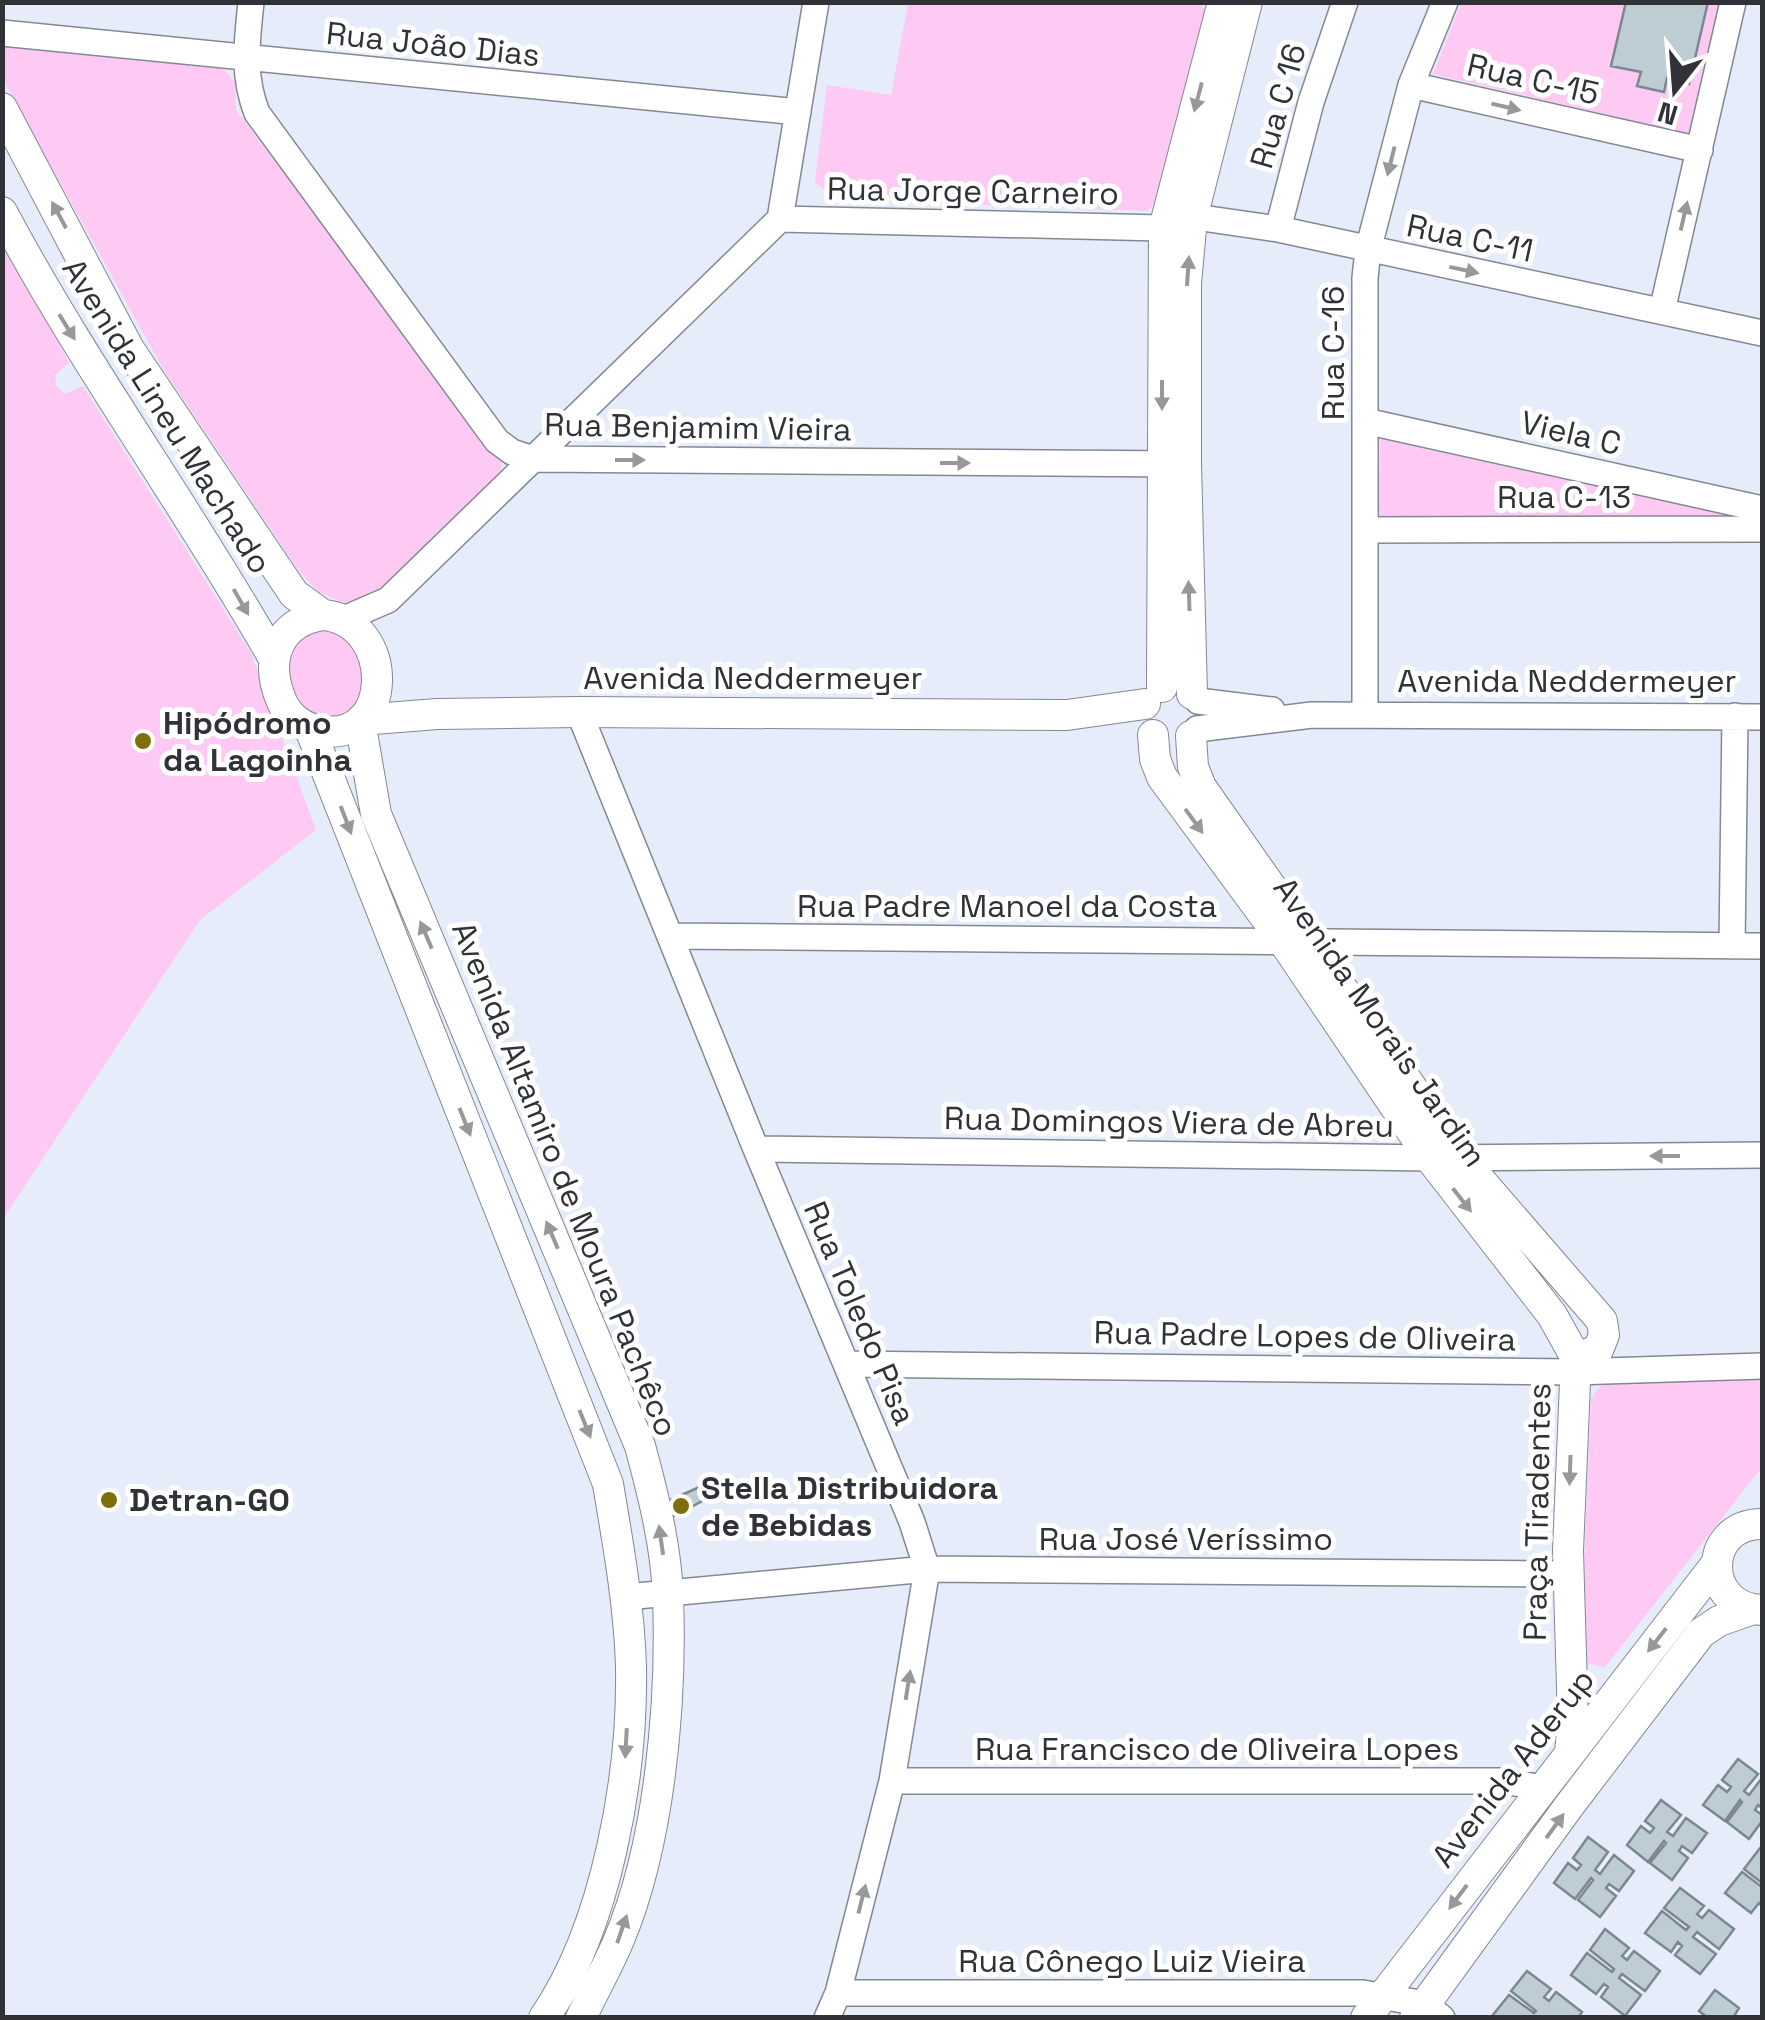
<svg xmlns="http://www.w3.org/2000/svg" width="1765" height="2020" viewBox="0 0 1765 2020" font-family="'Space Grotesk',sans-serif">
  <rect width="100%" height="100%" fill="#e6ecf9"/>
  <path fill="#fec9f2" d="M1198 2 1211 15 1162 196 1147 211 835 199 815 182 827 85 891 95 908 3Z
    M1461 3H1720L1691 134 1433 74Z
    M2 36 216 59 235 83 236 110 502 458 501 477 378 593 344 603 319 592 299 571 163 369 3 79Z
    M2 234 69 363 55 375 56 386 65 394 83 386 251 653 316 830 200 920 3 1219Z
    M1380 439 1760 522 1379 517Z
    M313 621 365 647 362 709 327 726 294 703 285 646Z
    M1607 1377H1762V1467L1605 1667 1580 1662 1591 1398Z"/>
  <path fill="#beccd4" stroke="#7b8890" stroke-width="2.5" d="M1626 2H1708L1689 84 1667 78 1664 92 1637 86 1641 72 1611 66Z
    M704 1485 710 1497 670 1518 668 1501Z
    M1738 1759 1758 1774 1744 1791 1749 1795 1762 1778V1808L1758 1805 1755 1810 1762 1815V1821L1749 1839 1727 1822 1742 1802 1740 1800 1725 1821 1703 1805 1718 1785 1727 1792 1731 1787 1722 1780Z
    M1661 1800 1681 1815 1667 1832 1673 1836 1686 1818 1707 1833 1692 1853 1682 1846 1679 1851 1688 1858 1672 1880 1650 1863 1666 1843 1664 1841 1648 1862 1627 1845 1641 1826 1650 1833 1654 1828 1645 1821Z
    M1588 1837 1608 1852 1595 1870 1600 1874 1614 1855 1634 1871 1619 1891 1609 1884 1606 1888 1616 1896 1600 1917 1578 1900 1593 1880 1591 1878 1575 1899 1554 1883 1568 1863 1577 1870 1581 1865 1573 1858Z
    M1760 1848 1762 1849V1883L1744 1869Z
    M1742 1872 1762 1887V1906L1759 1903 1751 1913 1725 1893Z
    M1680 1888 1704 1906 1697 1914 1702 1918 1709 1910 1734 1929 1719 1949 1697 1932 1693 1937 1716 1954 1700 1974 1675 1955 1682 1946 1678 1942 1671 1952 1645 1933 1662 1911 1686 1930 1689 1927 1664 1908Z
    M1605 1929 1629 1948 1622 1956 1627 1960 1634 1951 1660 1971 1645 1991 1622 1974 1619 1978 1641 1995 1625 2016 1601 1997 1608 1987 1604 1984 1596 1994 1571 1975 1587 1953 1612 1972 1614 1969 1590 1950Z
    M1527 1971 1551 1989 1544 1997 1549 2001 1556 1992 1582 2012 1578 2018 1492 2016 1509 1995 1534 2013 1536 2011 1511 1991Z
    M1715 1990 1739 2008 1733 2018H1708L1699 2011Z"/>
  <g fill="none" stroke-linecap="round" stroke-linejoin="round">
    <g stroke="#838894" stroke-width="28">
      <path id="minor" d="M251 2C247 42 242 75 257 113L497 441 512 452 533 459 1179 464
        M2 33 798 112
        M1411 85 1700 150
        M780 219 1161 228 1202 218 1278 229 1762 333
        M780 219 816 2
        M1278 229 1311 102 1345 2
        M1662 311 1733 2
        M1365 421 1762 509
        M1365 530 1762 529
        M344 619 388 600 780 219
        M1198 701 1272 710
        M579 712 756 1149 912 1522 927 1569 892 1781 838 1993 827 2018
        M1365 715V278L1368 250 1411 85 1445 2
        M1197 729 1312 715 1762 717
        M670 936 1762 946
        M1732 946 1735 716
        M756 1149 1430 1158 1762 1155
        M847 1364 1574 1372 1762 1366
        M626 1597 927 1569 1567 1574
        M892 1781H1505L1541 1788
        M838 1993H1363L1425 2004 1442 2018"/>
    </g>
    <g stroke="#838894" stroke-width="32">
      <path id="major" d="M2 108 129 349 294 594 323 615
        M2 212C84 366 187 506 273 657
        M323 615C396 621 396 747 317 730 302 727 288 716 282 702 264 661 277 622 323 615Z
        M1162 687 1164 228 1223 2
        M1192 694 1186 464V283L1192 218 1247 2
        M361 720 437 714 579 712 1067 715 1145 704
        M360 721 376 814 640 1446C653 1494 666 1545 668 1596 672 1702 660 1844 618 1942 607 1968 593 1992 581 2018
        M310 729 608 1484C618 1544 629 1604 631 1666 633 1775 607 1926 544 2018
        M1153 735 1155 759 1162 777 1283 941 1430 1158 1552 1315 1576 1358
        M1191 736 1193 767 1201 787 1461 1158 1602 1321 1604 1335 1598 1350 1576 1358
        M1762 1524C1702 1524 1702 1608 1762 1610
        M1570 1752 1573 1723 1568 1551 1576 1358
        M1366 2018 1717 1563
        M1415 2018 1569 1806 1701 1633 1719 1621 1753 1609"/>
    </g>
    <use href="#minor" stroke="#fff" stroke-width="25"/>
    <use href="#major" stroke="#fff" stroke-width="30"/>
  </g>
  <defs><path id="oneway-solid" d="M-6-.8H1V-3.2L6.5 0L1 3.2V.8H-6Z" transform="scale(2.5)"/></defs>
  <g fill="#98989b">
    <use href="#oneway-solid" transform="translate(1198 97) rotate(105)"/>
    <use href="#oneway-solid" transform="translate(1506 107) rotate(13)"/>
    <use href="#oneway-solid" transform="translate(1391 161) rotate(104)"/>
    <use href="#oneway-solid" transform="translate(59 215) rotate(-118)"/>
    <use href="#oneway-solid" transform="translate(1684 216) rotate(-77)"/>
    <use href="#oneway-solid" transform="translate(1464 270) rotate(12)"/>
    <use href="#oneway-solid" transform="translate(1188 271) rotate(-86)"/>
    <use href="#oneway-solid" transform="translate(67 327) rotate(58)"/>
    <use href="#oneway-solid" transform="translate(1162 395) rotate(90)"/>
    <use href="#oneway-solid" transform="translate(630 460)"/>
    <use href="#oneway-solid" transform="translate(955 463)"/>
    <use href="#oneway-solid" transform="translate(1189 596) rotate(-92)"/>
    <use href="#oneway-solid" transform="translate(241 602) rotate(60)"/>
    <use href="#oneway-solid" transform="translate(346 820) rotate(69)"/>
    <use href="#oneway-solid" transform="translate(1194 821) rotate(54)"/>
    <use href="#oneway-solid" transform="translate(426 935) rotate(-113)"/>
    <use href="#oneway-solid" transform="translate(465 1122) rotate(68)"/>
    <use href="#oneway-solid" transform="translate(1665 1156) rotate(180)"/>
    <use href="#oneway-solid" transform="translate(1462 1200) rotate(52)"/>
    <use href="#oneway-solid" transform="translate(552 1235) rotate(-113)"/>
    <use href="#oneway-solid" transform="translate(585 1424) rotate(68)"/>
    <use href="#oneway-solid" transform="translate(1570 1470) rotate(92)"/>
    <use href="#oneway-solid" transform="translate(661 1540) rotate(-98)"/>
    <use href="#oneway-solid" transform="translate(1657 1640) rotate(128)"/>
    <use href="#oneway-solid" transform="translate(908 1685) rotate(-81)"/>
    <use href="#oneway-solid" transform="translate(626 1743) rotate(93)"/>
    <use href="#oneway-solid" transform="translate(1555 1826) rotate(-54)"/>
    <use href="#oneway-solid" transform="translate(1458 1897) rotate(127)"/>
    <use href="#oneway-solid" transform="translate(862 1899) rotate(-76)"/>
    <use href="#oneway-solid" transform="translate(622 1929) rotate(-71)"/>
  </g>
  <g fill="#7e6f0d" stroke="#fff" stroke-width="4">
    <circle cx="143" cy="741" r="10"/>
    <circle cx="109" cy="1500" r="10"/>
    <circle cx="681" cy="1506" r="10"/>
  </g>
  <g text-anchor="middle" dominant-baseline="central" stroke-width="10" stroke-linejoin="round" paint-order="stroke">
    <g font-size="32" fill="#303237" stroke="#fff">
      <text transform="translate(433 44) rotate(6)">Rua João Dias</text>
      <text transform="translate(1533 79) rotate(13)">Rua C-15</text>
      <text transform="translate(1278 106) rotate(-74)">Rua C 16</text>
      <text transform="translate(973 191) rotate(1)">Rua Jorge Carneiro</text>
      <text transform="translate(1470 238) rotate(12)">Rua C-11</text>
      <text transform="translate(1333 353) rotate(-90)">Rua C-16</text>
      <text transform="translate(167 416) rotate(58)">Avenida Lineu Machado</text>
      <text transform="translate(698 427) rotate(1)">Rua Benjamim Vieira</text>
      <text transform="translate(1571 433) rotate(13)">Viela C</text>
      <text x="1564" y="497">Rua C-13</text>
      <text x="753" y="678">Avenida Neddermeyer</text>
      <text x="1567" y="681">Avenida Neddermeyer</text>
      <text x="1007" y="906">Rua Padre Manoel da Costa</text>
      <text transform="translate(1380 1022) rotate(55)">Avenida Morais Jardim</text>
      <text transform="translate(1169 1122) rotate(1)">Rua Domingos Viera de Abreu</text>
      <text transform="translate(565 1179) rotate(68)">Avenida Altamiro de Moura Pachêco</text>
      <text transform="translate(860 1313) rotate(67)">Rua Toledo Pisa</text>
      <text transform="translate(1305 1336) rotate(1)">Rua Padre Lopes de Oliveira</text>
      <text transform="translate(1537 1512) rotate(-89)">Praça Tiradentes</text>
      <text x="1186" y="1539">Rua José Veríssimo</text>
      <text x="1217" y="1749">Rua Francisco de Oliveira Lopes</text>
      <text transform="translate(1513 1768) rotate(-52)">Avenida Aderup</text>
      <text x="1132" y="1961">Rua Cônego Luiz Vieira</text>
    </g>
    <g font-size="32" font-weight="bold" fill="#303237" stroke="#fff" text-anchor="start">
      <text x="163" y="723">Hipódromo<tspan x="163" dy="37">da Lagoinha</tspan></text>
      <text x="701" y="1488">Stella Distribuidora<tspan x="701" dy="37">de Bebidas</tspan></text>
      <text x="129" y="1500">Detran-GO</text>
    </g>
  </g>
  <rect width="1765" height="2020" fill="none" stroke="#303237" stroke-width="10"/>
  <g transform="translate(1675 90) rotate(197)" stroke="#ffffff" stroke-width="8" paint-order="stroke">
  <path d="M0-8L18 38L0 25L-18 38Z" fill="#303237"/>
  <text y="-15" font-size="28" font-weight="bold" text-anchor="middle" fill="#303237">N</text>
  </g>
</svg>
